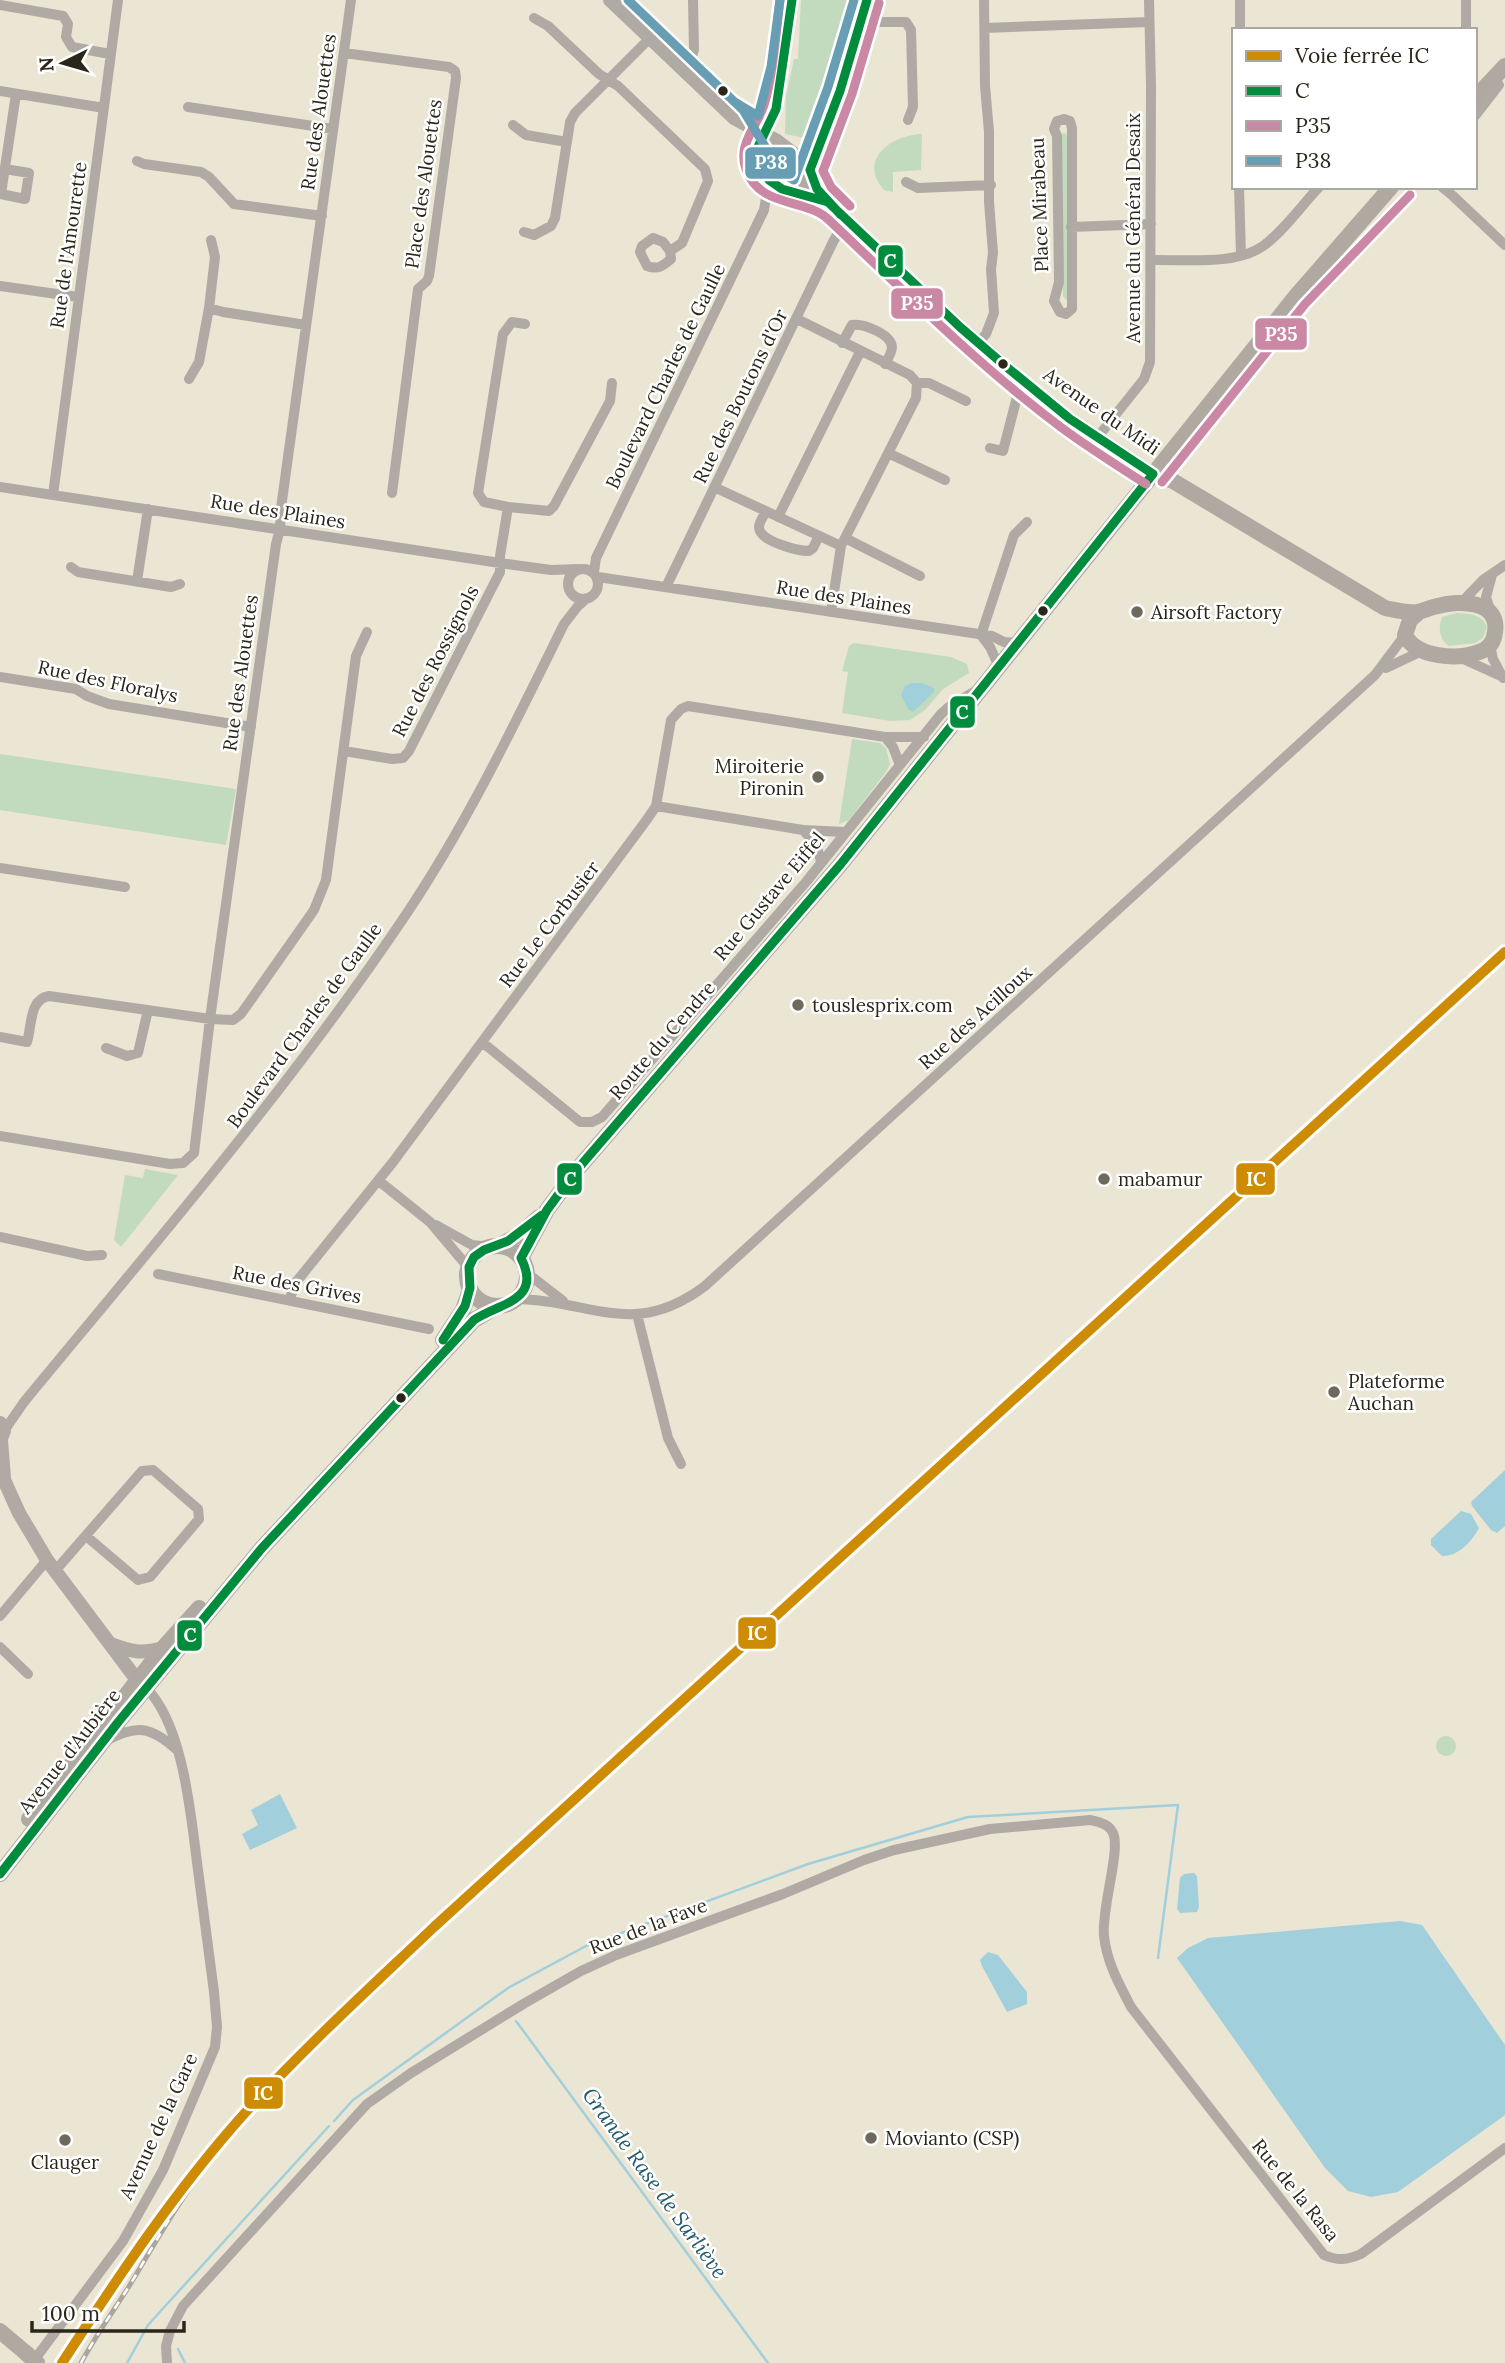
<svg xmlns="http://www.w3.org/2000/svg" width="1505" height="2363" viewBox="0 0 1505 2363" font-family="Lora,serif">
  <rect width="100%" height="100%" fill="#ebe5d3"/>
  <path fill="#c2dabe" d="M801 0H855L849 26 810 139 785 134 786 97 794 59H798Z
    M1065 133 1067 135 1069 298 1066 300 1063 296 1061 134Z
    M922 134 921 170 893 172V192L884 190C857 160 891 135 922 134Z
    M1457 613C1470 614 1482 614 1487 627L1483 638 1475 643 1449 646C1439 639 1438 628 1442 617Z
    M854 643 951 657 967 664 969 673 943 689 925 710 910 720 890 721 842 713 848 672 842 671 849 646Z
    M852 739 880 743 886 748 890 764 886 772 849 820 839 824Z
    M0 754 236 789 226 845 0 810Z
    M145 1169 178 1175 121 1247 114 1240 125 1175 143 1178Z
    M1436 1746a10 10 0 1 1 20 0a10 10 0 1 1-20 0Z"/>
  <path fill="#a2cfdc" d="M912 683H922L934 688V692L913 712 908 709 901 695 905 686Z
    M1505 1470V1526L1497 1533 1491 1530 1472 1506 1471 1502Z
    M1461 1511 1471 1514 1479 1528C1472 1541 1458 1557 1442 1556L1431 1545V1539Z
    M280 1794 297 1828 250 1850 242 1834 258 1825 251 1810Z
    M1194 1873 1197 1876 1199 1907 1197 1912 1180 1913 1177 1909 1180 1878 1184 1874Z
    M1400 1921 1422 1925 1505 2045V2115L1398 2192 1371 2197 1348 2191 1325 2168 1177 1958 1188 1948 1208 1938Z
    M988 1952 998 1955 1027 1992V2004L1007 2012 982 1966 980 1960Z"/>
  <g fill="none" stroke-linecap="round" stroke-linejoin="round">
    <path stroke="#a2cfdc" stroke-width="2.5" d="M516 2021 768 2363
      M334 2121 353 2100 508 1988 586 1946 808 1864 968 1817 1178 1805 1158 1958
      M178 2349 185 2363
      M127 2363 148 2325 329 2126"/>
    <path stroke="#b0aaa5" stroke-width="10" d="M0 5 63 16 68 24 66 37 72 47 110 54
      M534 18 548 26 599 74 618 86 705 169 708 181 682 243 670 251 671 259C663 266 658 270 647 266L640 252 642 246 653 238 663 242 670 251
      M861 22H906L911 30 913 107 908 120
      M985 28 1149 22
      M1240 30V0
      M1466 30V0
      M344 53 449 67 455 71 456 78 429 276 427 281 418 289 392 493
      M681 65 692 56 694 50 693 0
      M0 91 104 108
      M188 107 333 129
      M1475 116 1499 85
      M1064 119 1070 121 1072 128V309L1066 314 1060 312 1054 301 1059 282 1057 136 1054 129 1057 121Z
      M513 125 526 135 567 142
      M763 134C784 94 787 45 792 0
      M137 161 144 164 201 172 209 177 234 204 322 216
      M5 169 29 173 25 199 1 194 16 94
      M810 170 840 91 867 0
      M906 182 918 188 991 185
      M1239 187 1241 255
      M1442 187 1453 196 1505 245
      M1071 227 1151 224
      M524 232 534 235 551 226 555 218 570 122 575 113 650 38
      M1151 260C1184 259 1235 266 1263 246 1283 232 1302 205 1319 187
      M0 286 78 297
      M209 308 223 312 306 325
      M797 319 910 375 917 383 916 398 841 546 831 612
      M525 324 512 322 503 334 478 493 484 502 508 507 549 511 554 506 610 401 612 383
      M842 343 852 325C863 323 891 334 892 347 892 352 888 359 885 364
      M978 343 986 334 994 313 991 269 993 253 989 202V132L985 86 984 0
      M189 379 199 362 209 308 215 257 211 240
      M917 383H929L966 401
      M1097 438 1144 379 1150 362 1151 86 1149 0
      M990 448 1003 451 1018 393 1023 381
      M888 453 945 480
      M0 487 500 563 551 570 579 569
      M714 487 841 546
      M53 495 118 0
      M766 511C764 516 759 522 759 527 758 541 798 551 809 551L813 548 819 536
      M778 517 860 352
      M845 538 920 576
      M71 567 78 572 171 587 180 584
      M568 584a15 15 0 1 1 30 0a15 15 0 1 1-30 0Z
      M594 572 596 558 764 210 769 180
      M598 577 992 636 1004 642 1017 643
      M137 581 148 509
      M666 587 834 240 846 221
      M1461 603 1483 580 1505 565
      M1490 610 1486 597 1492 575
      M981 635 1014 535 1027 522
      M981 635 990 647 999 667
      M1490 645 1493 659 1503 678
      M1461 658 1503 677
      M1386 668 1424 650
      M0 677 76 689 87 696 109 704 251 727
      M885 737 893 747 900 765
      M344 751 392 759 403 758 409 751 500 572V556L508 507
      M656 806 671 720 681 709 688 706 885 737H924
      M803 830C813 841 819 848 821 863
      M0 868 125 887
      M0 1037 27 1042C32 1026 29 999 49 996L210 1019 233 1020 241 1014 314 910 326 880 356 656 367 632
      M482 1042 580 1122H592L602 1117 806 882 941 714 950 706 977 690
      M106 1048 127 1056 138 1053 148 1010
      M0 1136 170 1164 183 1163 194 1153 210 1019 276 544 280 529 281 508 351 0
      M379 1181 430 1222 468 1267
      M436 1225 472 1245 491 1247
      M0 1237 87 1256 102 1255
      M527 1273 563 1301
      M158 1274 429 1329
      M517 1299C592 1300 633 1340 705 1286L1375 675 1405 635
      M289 1300 297 1281 393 1162 648 818 656 806 803 830 845 832
      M637 1314 668 1438 681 1464
      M4 1431 24 1402C155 1243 290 1087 405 916 467 824 515 723 564 624L578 606 586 599
      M55 1571 142 1471 153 1470 198 1509 199 1519 150 1577 138 1580 86 1536
      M0 1616 47 1560
      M0 1647 28 1674
      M107 1740C137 1725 150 1726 176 1749
      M32 2363 123 2241 163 2170 215 2047 217 2027 214 1992C209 1951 203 1911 198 1870 191 1818 184 1725 146 1688
      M167 2363 166 2346 170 2331 183 2306 367 2104 411 2073 525 2003 581 1971 616 1955 783 1894 864 1860 894 1850 990 1829 1090 1820C1099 1822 1109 1824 1113 1833 1121 1849 1101 1910 1104 1936 1107 1963 1119 1984 1131 2007L1324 2255C1338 2261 1347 2260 1361 2254L1505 2148"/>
    <path stroke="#b0aaa5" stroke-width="14" d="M610 0 734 118 777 141 801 159 810 170V176L802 190 793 193
      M763 134C760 140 755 147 755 154 753 185 807 197 828 202
      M810 176 828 202 846 221 960 327 1023 381 1070 419 1153 474
      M0 1423 4 1431 0 1441
      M1 1440 4 1478
      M0 1471 19 1513 47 1560 137 1680 145 1686
      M111 1644C132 1652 141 1654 163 1648"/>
    <path stroke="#afa9a1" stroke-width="16" d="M1475 98 1505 66
      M1153 474 1173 481 1385 608C1395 610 1406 613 1417 612 1424 611 1431 607 1438 606 1459 600 1500 600 1495 632 1494 642 1489 649 1479 652 1458 660 1416 658 1405 635L1410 620 1419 612
      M467 1276a30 30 0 1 1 60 0a30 30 0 1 1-60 0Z
      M499 1246 520 1234 539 1217
      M521 1258 547 1210 575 1172 840 865 1296 296 1391 187
      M443 1340 463 1310 470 1290
      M29 1819 163 1648 199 1608
      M0 1874 119 1721 262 1548 474 1320 496 1307
      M0 2331 26 2353"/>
    <g stroke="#aba69d" stroke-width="5">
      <path id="rail" d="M81 2363C95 2337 112 2313 128 2288 150 2252 170 2215 195 2181"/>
    </g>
    <use href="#rail" stroke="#fff" stroke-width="2.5" stroke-dasharray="8" stroke-linecap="butt"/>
    <path stroke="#afa9a1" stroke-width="16" d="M26 2353 37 2363"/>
    <g stroke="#fff" stroke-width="14">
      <path id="bus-1" d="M792 0 776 109 755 153 758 166 769 180 782 189 828 202 960 327 1003 364 1070 419 1153 474
        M841 215 817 189 810 170 840 91 867 0
        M443 1340 465 1306 470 1288 469 1267 474 1257 484 1250 508 1241 542 1215
        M0 1874 119 1721 262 1548 474 1320C499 1303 543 1301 521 1258L547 1210 575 1172 840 865 1153 474"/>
    </g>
    <g stroke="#fff" stroke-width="14">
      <path id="bus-2" d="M780 0C776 31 773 76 764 105 757 127 737 144 746 169 760 209 805 197 829 220 904 291 979 366 1062 428 1089 448 1118 466 1146 484
        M850 206 831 187 823 171 852 94 879 3
        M1162 482 1305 304 1410 195"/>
    </g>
    <g stroke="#fff" stroke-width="14">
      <path id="bus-3" d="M628 0 743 110 766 148 769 161 777 170 794 180 828 87 854 0
        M735 102 758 116 771 67 780 0"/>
    </g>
    <use href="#bus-1" stroke="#008c3c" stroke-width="9"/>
    <use href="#bus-2" stroke="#ca88a4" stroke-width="9"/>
    <use href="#bus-3" stroke="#689eb3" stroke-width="9"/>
    <g stroke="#fff" stroke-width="16">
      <path id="rail-1" d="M62 2363C118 2277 175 2191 244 2114 304 2048 370 1988 434 1927L1505 952"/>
    </g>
    <use href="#rail-1" stroke="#ce8c05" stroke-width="10"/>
  </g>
  <g fill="#2a261a" stroke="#fff" stroke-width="2.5">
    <circle cx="723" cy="91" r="6"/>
    <circle cx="1003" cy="364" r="6"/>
    <circle cx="1043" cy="611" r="6"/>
    <circle cx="401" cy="1398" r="6"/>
  </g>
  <g fill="#6e695b" stroke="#fff" stroke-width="2.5">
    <circle cx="1137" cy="612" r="7"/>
    <circle cx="818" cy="777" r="7"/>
    <circle cx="798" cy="1005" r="7"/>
    <circle cx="1104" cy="1179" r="7"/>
    <circle cx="1334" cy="1392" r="7"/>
    <circle cx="871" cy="2138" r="7"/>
    <circle cx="65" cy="2140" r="7"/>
  </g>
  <g text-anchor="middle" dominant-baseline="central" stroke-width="5" stroke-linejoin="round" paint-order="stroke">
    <g font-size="19" fill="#2a261a" stroke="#fff">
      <text transform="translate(318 112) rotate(-82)">Rue des Alouettes</text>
      <text transform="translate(423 184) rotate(-82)">Place des Alouettes</text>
      <text transform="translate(1039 205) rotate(-92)">Place Mirabeau</text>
      <text transform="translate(1133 228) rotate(-90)">Avenue du Général Desaix</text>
      <text transform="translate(68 245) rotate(-82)">Rue de l'Amourette</text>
      <text transform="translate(665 376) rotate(-64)">Boulevard Charles de Gaulle</text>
      <text transform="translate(740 396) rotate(-64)">Rue des Boutons d'Or</text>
      <text transform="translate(1102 411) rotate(35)">Avenue du Midi</text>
      <text transform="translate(278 511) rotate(9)">Rue des Plaines</text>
      <text transform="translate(844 597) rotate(9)">Rue des Plaines</text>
      <text transform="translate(435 661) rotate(-63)">Rue des Rossignols</text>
      <text transform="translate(240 673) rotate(-82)">Rue des Alouettes</text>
      <text transform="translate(108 681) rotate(12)">Rue des Floralys</text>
      <text transform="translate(769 896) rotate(-50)">Rue Gustave Eiffel</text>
      <text transform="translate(549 924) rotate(-53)">Rue Le Corbusier</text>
      <text transform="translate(975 1017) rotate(-42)">Rue des Acilloux</text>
      <text transform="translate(304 1025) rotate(-54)">Boulevard Charles de Gaulle</text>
      <text transform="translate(662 1040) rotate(-49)">Route du Cendre</text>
      <text transform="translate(297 1284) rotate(11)">Rue des Grives</text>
      <text transform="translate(69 1751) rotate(-52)">Avenue d'Aubière</text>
      <text transform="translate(648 1926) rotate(-21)">Rue de la Fave</text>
      <text transform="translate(158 2126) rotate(-65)">Avenue de la Gare</text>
      <text transform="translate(1296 2190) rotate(51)">Rue de la Rasa</text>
    </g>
    <g font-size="19" fill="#2a261a" stroke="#fff" text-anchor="start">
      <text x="1151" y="612">Airsoft Factory</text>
      <text x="804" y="766" text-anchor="end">Miroiterie<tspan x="804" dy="22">Pironin</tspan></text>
      <text x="812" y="1005">touslesprix.com</text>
      <text x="1118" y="1179">mabamur</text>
      <text x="1348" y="1381">Plateforme<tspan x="1348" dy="22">Auchan</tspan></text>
      <text x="885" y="2138">Movianto (CSP)</text>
      <text x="65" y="2162" text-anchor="middle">Clauger</text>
    </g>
    <g font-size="21" font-style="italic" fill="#22586b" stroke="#fff">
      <text transform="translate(655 2183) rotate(54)">Grande Rase de Sarliève</text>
    </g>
  </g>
  <g stroke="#fff" stroke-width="2.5">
    <rect x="744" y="146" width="53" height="34" rx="7" fill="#689eb3"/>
    <rect x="877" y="244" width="27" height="34" rx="7" fill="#008c3c"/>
    <rect x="890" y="287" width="54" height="33" rx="7" fill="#ca88a4"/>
    <rect x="1254" y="317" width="54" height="34" rx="7" fill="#ca88a4"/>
    <rect x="949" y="695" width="27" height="34" rx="7" fill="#008c3c"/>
    <rect x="556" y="1162" width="27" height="34" rx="7" fill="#008c3c"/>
    <rect x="1235" y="1162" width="41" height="34" rx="7" fill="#ce8c05"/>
    <rect x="737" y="1616" width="40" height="34" rx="7" fill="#ce8c05"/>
    <rect x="176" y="1619" width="27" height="33" rx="7" fill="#008c3c"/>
    <rect x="243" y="2076" width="41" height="34" rx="7" fill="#ce8c05"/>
  </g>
  <g font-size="19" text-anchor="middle" font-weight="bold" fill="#fff">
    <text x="771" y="169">P38</text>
    <text x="890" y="268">C</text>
    <text x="917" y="310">P35</text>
    <text x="1281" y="341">P35</text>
    <text x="962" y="719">C</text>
    <text x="570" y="1186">C</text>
    <text x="1256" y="1186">IC</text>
    <text x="757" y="1640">IC</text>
    <text x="190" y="1642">C</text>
    <text x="263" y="2100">IC</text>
  </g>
  <rect x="1232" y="28" width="245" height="161" fill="#ffffff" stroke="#aaa8a3" stroke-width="2"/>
  <rect x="1246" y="51" width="35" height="10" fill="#ce8c05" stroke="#aaa8a3" stroke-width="2"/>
  <text x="1295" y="63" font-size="21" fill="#2a261a">Voie ferrée IC</text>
  <rect x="1246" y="86" width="35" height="10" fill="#008c3c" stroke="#aaa8a3" stroke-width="2"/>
  <text x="1295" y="98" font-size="21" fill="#2a261a">C</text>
  <rect x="1246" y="121" width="35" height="10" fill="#ca88a4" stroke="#aaa8a3" stroke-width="2"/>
  <text x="1295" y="133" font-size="21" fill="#2a261a">P35</text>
  <rect x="1246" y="156" width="35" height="10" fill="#689eb3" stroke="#aaa8a3" stroke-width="2"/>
  <text x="1295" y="168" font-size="21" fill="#2a261a">P38</text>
  <g transform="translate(63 63) rotate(265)" stroke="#ffffff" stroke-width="5" paint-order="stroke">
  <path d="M0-5L12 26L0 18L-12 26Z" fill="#2a261a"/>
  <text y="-10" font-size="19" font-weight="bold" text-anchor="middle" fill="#2a261a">N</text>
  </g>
  <path d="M32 2321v10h152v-10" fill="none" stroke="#2a261a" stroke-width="3.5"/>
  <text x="42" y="2321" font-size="21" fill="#2a261a" stroke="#ffffff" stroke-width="5" paint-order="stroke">100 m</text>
</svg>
